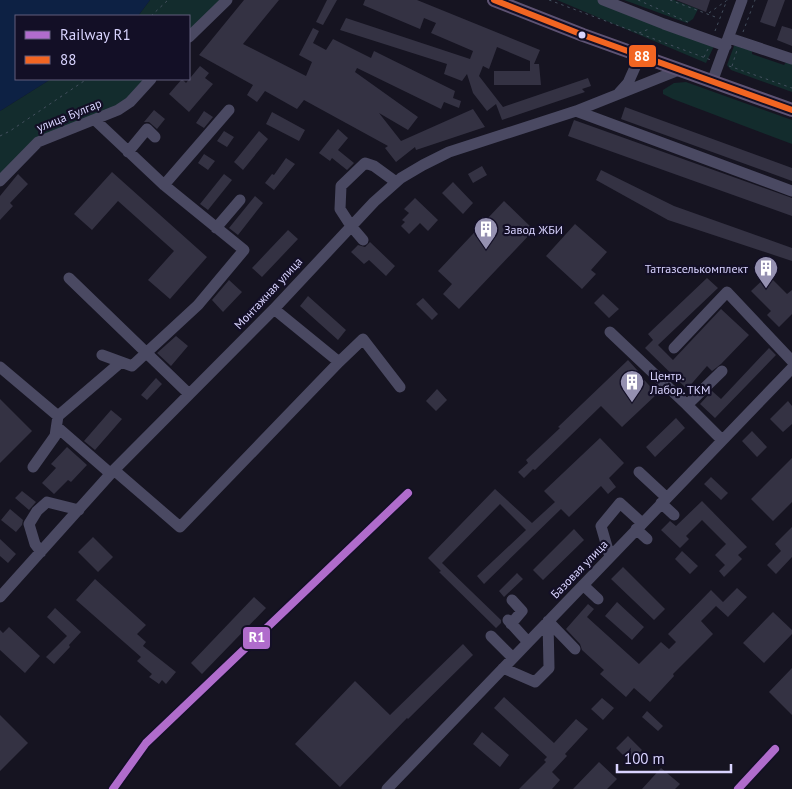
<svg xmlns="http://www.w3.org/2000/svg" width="792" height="789" viewBox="0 0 792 789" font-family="'PT Sans',sans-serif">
  <rect width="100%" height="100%" fill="#161421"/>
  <path fill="#132c2d" d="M150 0H224L189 35V16H138Z
    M557 0H598L715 44 706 63Z
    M624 0H674L698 9 693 19 687 23Z
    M736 44 752 49V54L784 65 787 61 792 63V92L731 70 727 65 734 46Z
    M51 79H146L122 104 39 138 0 177V111Z
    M686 82 792 120V144L673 99 663 94V90L674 83Z"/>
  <path fill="#0d2144" d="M0 0H150L138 16H16V79H51L0 111Z"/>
  <path fill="#343243" d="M244 0H279L243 44 306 76 312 62 299 55 313 28 319 31 313 43 326 50 333 39 371 58 374 51 455 91 453 98 461 101 459 108 444 102 441 109 357 68 355 72 418 117 408 130 379 113 401 141 473 109 485 127 416 150 415 147 396 162 385 148 388 146 304 100 297 109 265 91 257 102 247 95 253 85 199 55Z
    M327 0H337L323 25 316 22Z
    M365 0H417L540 50 534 64H539L541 85H494V71H530V61L497 47 489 69 483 66 479 76 503 107 588 78 591 86 582 89 585 92 502 120 496 104 487 111 473 93 467 74 462 81 444 74 447 64 340 30 346 18 470 59 473 51 431 33 436 23 424 18 420 29 363 5Z
    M676 0H710L706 12Z
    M768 0H785L775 27 760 22Z
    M782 26 792 29V46L777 40Z
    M200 66 209 73 205 78 213 84 189 112 169 94 182 79 186 83Z
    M625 107 792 168V181L621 119Z
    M154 110 165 119 157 129 149 122H144Z
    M204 111 213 117 204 128 196 123Z
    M272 112 305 130 299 141 266 124Z
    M574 120 792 198V216L568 136Z
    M338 129 348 138 338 150 354 163 347 170 332 158 330 161 319 153Z
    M224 131 234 137 227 147 217 141Z
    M259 131 268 139 243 170 234 162Z
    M204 154 215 161 208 170 198 163Z
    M286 158 295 164 274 190 265 183 272 174 274 175Z
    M482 166 487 175 473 183 468 174Z
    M601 170 674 206 792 248V261L668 220 596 180Z
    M112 172 207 257 170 299 148 280 174 251 118 201 92 230 74 214Z
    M18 174 28 184 10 203 13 206 0 220V196Z
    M224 174 232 180 208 210 200 204Z
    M453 182 473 203 463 214 442 193Z
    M255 196 263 203 238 235 229 228Z
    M415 198 438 220 428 231 420 223 409 234 401 226 405 222 402 220 409 213 404 209Z
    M504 201 534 230 459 309 443 294 452 284 438 271Z
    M575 224 607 252 591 270 596 274 582 289 546 256Z
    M288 230 298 239 262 277 252 268Z
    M370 242 395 266 386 276 369 260 364 264 351 252 358 245 365 247Z
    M768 275 787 294 792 290V314L779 327 767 315 771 311 751 291Z
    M707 278 718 288 658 345 673 360 721 309 749 335 721 364 712 371 707 366 687 389 645 348 653 340 648 334Z
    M229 280 242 292 223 312 212 300Z
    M603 294 619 309 609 318 594 303Z
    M308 296 346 330 338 340 300 306Z
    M423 298 438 314 432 320 416 304Z
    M176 336 188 346 171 366 157 353Z
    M769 348 776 355 715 418 700 404 712 391 721 399Z
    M628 360 638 371 637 372 657 394 622 427 601 406 535 470 533 469 524 478 518 472 528 463 526 460 560 428 558 427Z
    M156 378 162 384 147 400 141 395Z
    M437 389 447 400 436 411 426 401Z
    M0 399 32 431 0 463Z
    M788 401 792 406V424L783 432 770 419Z
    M111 410 122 419 95 450 84 441Z
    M676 418 685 428 655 457 646 447Z
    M752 431 767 447 757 457 742 441Z
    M600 438 624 463 609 478 616 487 608 494 601 486 569 517 561 509 484 584 477 576 526 530 500 504 442 563 501 620V623L496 628 439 572 441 571 428 558 495 489 532 523 555 502 544 491Z
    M67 447 87 465 71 482 68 480 54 494 42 483 56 468 51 464Z
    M792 458V502L773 521 751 499Z
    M711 477 728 493 721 500 704 484Z
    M22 491 36 502 29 510 15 498Z
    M702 501 747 547 738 555 742 559 724 577 719 571 725 565 715 555 726 544 702 520 686 536 689 539 680 548 661 530 670 521 676 526Z
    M10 509 23 520 22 525 16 532 1 520Z
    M792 527V557L776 574 767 565 781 551 775 544Z
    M574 529 584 540 543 580 533 570Z
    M93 537 113 557 98 572 78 552Z
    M0 539 16 554 8 563 0 556Z
    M682 551 698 566 690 574 675 559Z
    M623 567 665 609 654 620 611 579Z
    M517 573 523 579 504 597 499 591Z
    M95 579 146 625 137 634 146 642 143 646 176 672 166 684 162 680 159 684 149 677 152 674 137 661 141 657 76 600Z
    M737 588 747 597 728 617 716 606 701 621 713 634 673 674 674 676 650 702 634 688 626 697 600 674 604 670 582 650 580 644 566 629 588 604 594 609 587 617 639 664 661 642 669 649 676 642 668 634 711 590 723 602Z
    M254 597 266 608 202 674 191 663Z
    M617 602 644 627 632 640 605 616Z
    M55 608 81 632 69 645 70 647 54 664 46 657 67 636 47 617Z
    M773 612 792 630V634L764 663 743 643Z
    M9 627 40 656 25 673 0 650V630L3 633Z
    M463 644 473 655 408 719 407 718 340 787 295 744 355 681 390 715Z
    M792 668V715L769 692Z
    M504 697 554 743 576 719 588 729 565 754 567 756 552 772 560 780 552 789H519L546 762 544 760 547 757 494 708Z
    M602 698 614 708 603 720 591 709Z
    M647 711 663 726 658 731 642 717Z
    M0 715 28 743 0 771Z
    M482 732 509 755 500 767 473 744Z
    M628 736 642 750 630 762 616 748Z
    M599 762 617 779 607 789H573Z
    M661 768 680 784 675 789H642Z"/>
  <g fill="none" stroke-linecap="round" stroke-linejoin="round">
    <path stroke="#44505f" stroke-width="1" stroke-dasharray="2.5 4" stroke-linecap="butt" d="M549 0 711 60
      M638 0 690 23
      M670 0 718 18
      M709 13 726 1
      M151 16 168 0
      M715 31 727 0
      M743 32 755 0
      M639 33 649 29
      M704 57 708 49
      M729 66 792 88
      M732 66 737 50
      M0 136 10 131 87 79"/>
    <path stroke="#4a4962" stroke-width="11" d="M603 0 664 24 726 46
      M189 37 227 0
      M729 38 792 59
      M712 82 742 0
      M619 93 628 83 640 56
      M576 111 792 191
      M95 120 164 185 244 250 198 305 132 366 102 355
      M128 152 147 129 155 137
      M0 181 38 142 118 110 130 102 151 79
      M164 185 229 110
      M216 228 240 200
      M363 240 351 226 340 209 341 186 365 163 374 166 396 182
      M69 278 189 394
      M610 332 687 405 722 440
      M674 348 727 292 792 361
      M339 362 363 339 400 387
      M0 367 58 416
      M687 405 722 371
      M57 427 111 474
      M33 467 55 436 58 416 121 362
      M114 470 180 527 339 362 274 309
      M639 472 667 498
      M661 503 674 515
      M636 529 647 539
      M41 552 35 544 29 524 37 511 47 502 79 510
      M610 557 601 526 620 503 642 523
      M583 585 598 599
      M0 597 114 470 274 309 374 202 401 178 423 165 449 152 576 111 679 70
      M508 620 528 642
      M548 621 575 649
      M511 624 522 611 512 600
      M491 636 513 658
      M503 668 535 682 549 668 548 621
      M387 789 792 368"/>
    <path stroke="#5e5373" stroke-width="14" d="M494 0 583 35 792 110"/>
    <g stroke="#130f26" stroke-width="10">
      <path id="bus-1" d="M494 0 583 35 792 110"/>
    </g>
    <use href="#bus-1" stroke="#f26522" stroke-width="6"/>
    <g stroke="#130f26" stroke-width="11">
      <path id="rail-1" d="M113 789 146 743 408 493
        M738 789 775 749"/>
    </g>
    <use href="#rail-1" stroke="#b06ccc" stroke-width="8"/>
  </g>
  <defs>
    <g id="building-pin" transform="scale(1.25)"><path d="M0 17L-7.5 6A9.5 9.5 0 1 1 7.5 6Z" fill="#9591b1" stroke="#130f26"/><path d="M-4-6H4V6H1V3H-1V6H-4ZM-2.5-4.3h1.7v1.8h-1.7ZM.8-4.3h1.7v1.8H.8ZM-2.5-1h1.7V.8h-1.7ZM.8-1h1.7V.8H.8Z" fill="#fff"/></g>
  </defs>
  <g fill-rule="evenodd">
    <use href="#building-pin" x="486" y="229"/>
    <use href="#building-pin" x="766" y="268"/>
    <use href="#building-pin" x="632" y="382"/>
  </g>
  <circle fill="#d9d4ff" stroke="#130f26" stroke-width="2" cx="582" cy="35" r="4.5"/>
  <g text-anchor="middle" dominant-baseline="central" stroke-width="4.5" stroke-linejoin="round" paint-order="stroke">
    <g font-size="12" fill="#d9d4ff" stroke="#130f26">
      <text transform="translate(69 115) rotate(-22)">улица Булгар</text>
      <text transform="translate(268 293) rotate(-47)">Монтажная улица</text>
      <text transform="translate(579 569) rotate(-46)">Базовая улица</text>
    </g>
    <g font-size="12" fill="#d9d4ff" stroke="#130f26" text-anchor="start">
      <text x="504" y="229">Завод ЖБИ</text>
      <text x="748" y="268" text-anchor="end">Татгазселькомплект</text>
      <text x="650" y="375">Центр.<tspan x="650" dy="14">Лабор. ТКМ</tspan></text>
    </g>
  </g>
  <g stroke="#130f26" stroke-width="2">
    <rect x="628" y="44" width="29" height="24" rx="5" fill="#f26522"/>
    <rect x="242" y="626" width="29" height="24" rx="5" fill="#b06ccc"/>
  </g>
  <g font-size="14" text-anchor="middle" font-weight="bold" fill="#fff">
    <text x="642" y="61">88</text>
    <text x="257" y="642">R1</text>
  </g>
  <rect x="15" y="15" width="175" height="65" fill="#130f26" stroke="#625e7d"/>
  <rect x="25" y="31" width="25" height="8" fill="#b06ccc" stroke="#625e7d"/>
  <text x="60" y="40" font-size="15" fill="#d9d4ff">Railway R1</text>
  <rect x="25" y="56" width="25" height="8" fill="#f26522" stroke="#625e7d"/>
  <text x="60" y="65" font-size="15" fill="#d9d4ff">88</text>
  <path d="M617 764v8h114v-8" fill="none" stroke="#d9d4ff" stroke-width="2.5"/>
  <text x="624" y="764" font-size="15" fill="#d9d4ff" stroke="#130f26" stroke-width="4" paint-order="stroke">100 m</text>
</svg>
